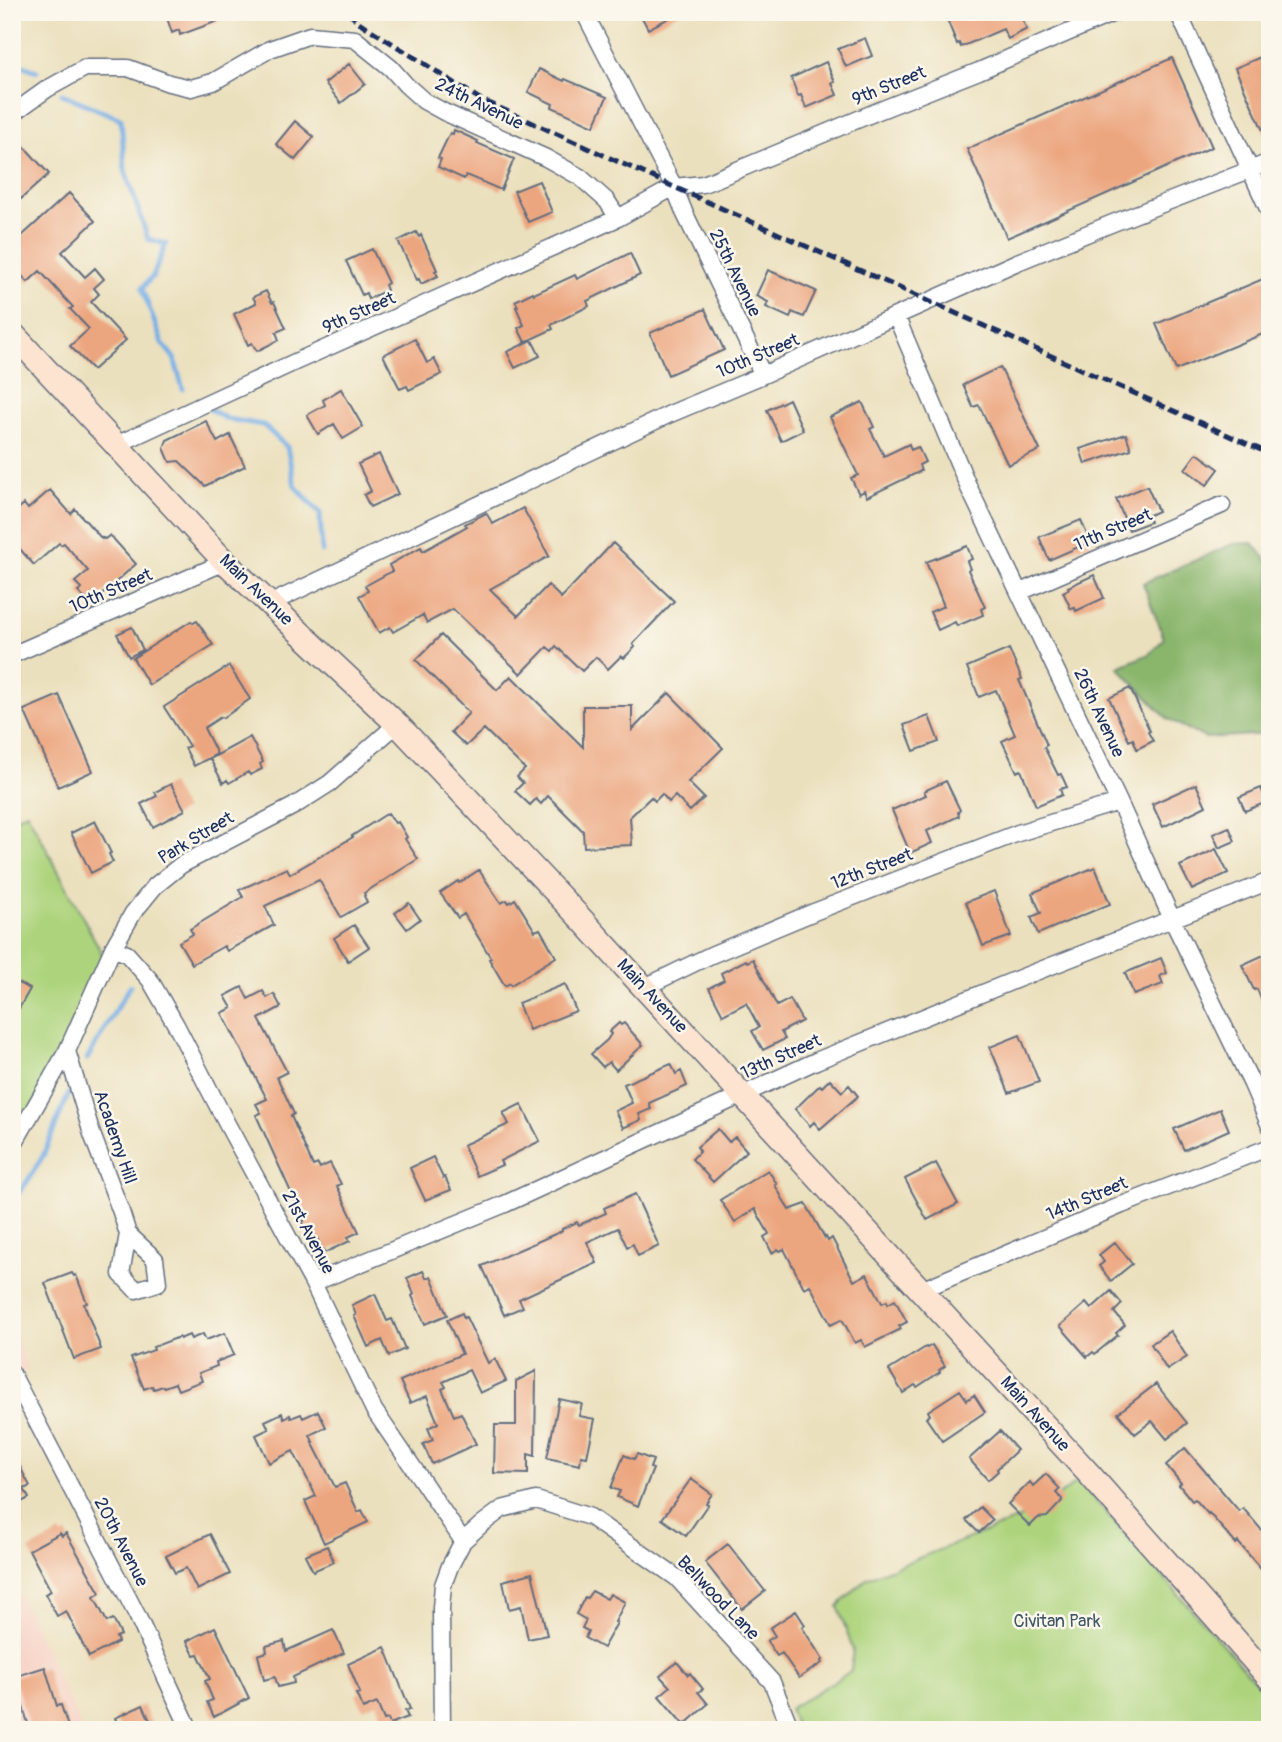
<svg xmlns="http://www.w3.org/2000/svg" width="1282" height="1742" viewBox="0 0 1282 1742" font-family="Pangolin,sans-serif">
  <rect width="100%" height="100%" fill="#fbf7ec"/>
  <filter id="ink" filterUnits="userSpaceOnUse"><feTurbulence type="fractalNoise" baseFrequency=".0143" numOctaves="2"/><feDisplacementMap in="SourceGraphic" scale="14" xChannelSelector="R" yChannelSelector="G"/><feConvolveMatrix kernelMatrix="1 2 1 2 8 2 1 2 1" color-interpolation-filters="sRGB"/></filter>
  <filter id="wash" filterUnits="userSpaceOnUse"><feTurbulence type="fractalNoise" baseFrequency=".00686" numOctaves="4" result="noise"/><feDisplacementMap in="SourceGraphic" scale="28" xChannelSelector="R" yChannelSelector="G"/><feGaussianBlur stdDeviation="1.57" result="paint"/><feColorMatrix in="noise" values="0 0 0 0 0 0 0 0 0 0 0 0 0 0 0 0 0 1.4 0 .05"/><feComposite in="paint" operator="in"/></filter>
  <g filter="url(#wash)">
    <rect width="100%" height="100%" fill="#ebe0bd"/>
    <path fill="#f6d2c4" d="M12 1323 28 1370 12 1378Z
      M12 1581 17 1590 83 1730H12Z"/>
    <path fill="#add47d" stroke="#64826e" stroke-width="2" d="M27 812 107 963 12 1147V819Z
      M1078 1481 1270 1698V1730H797L789 1709 851 1671 853 1650 838 1606 867 1578 1039 1511Z"/>
    <path fill="#8ab66c" stroke="#527265" stroke-width="2" d="M1253 543 1270 564V734L1205 738 1168 719 1118 667 1149 654 1164 639 1143 583 1233 544Z"/>
    <g fill="none" stroke-linecap="round" stroke-linejoin="round">
      <path stroke="#76aee5" stroke-width="5" d="M12 62 37 71
        M62 94 121 119 125 170 148 239 166 244 153 276 142 288 162 343 174 358 183 389
        M211 410 227 419 263 425 287 447 295 486 320 513 322 552
        M87 1059 130 986
        M12 1201 27 1182 43 1156 69 1093"/>
    </g>
    <g id="blocks">
      <path fill="#eca67f" d="M165 12H237V14L180 35 179 30 172 33Z
        M639 12H681L648 29Z
        M944 12H1018L1027 29 1008 39 1003 29 961 47 959 43 957 44Z
        M865 38 872 56 846 67 838 49Z
        M1270 53V146L1235 68Z
        M1172 58 1212 147 1007 238 967 149Z
        M826 62 835 82 832 83 837 95 806 108 801 95 798 96 791 78Z
        M349 64 365 84 341 103 325 83Z
        M539 69 564 81 565 79 607 97 594 126 552 107 553 104 528 92Z
        M295 121 314 137 295 160 276 144Z
        M454 130 478 141 477 143 514 159 501 190 466 175 464 179 438 167 441 159 438 158 450 133 453 134Z
        M12 133 49 174 21 199 12 189Z
        M539 181 552 212 528 222 514 191Z
        M69 193 95 221 62 252 85 277 95 268 104 279 94 288 99 294 91 302 126 340 93 370 70 346 89 329 70 309 73 307 40 271 28 282 21 275 12 283V245Z
        M416 232 419 237 421 235 437 270 435 271 438 276 421 284 419 279 417 280 398 241Z
        M372 249 388 283 385 285 387 290 368 299 366 293 362 295 346 261Z
        M630 253 640 275 587 301 589 306 551 325 553 329 525 342 518 328 524 325 516 307 518 306 515 301 533 292 534 294 575 275 577 279Z
        M768 270 816 291 804 317 792 312 790 318 766 307 768 302 756 296Z
        M1270 276V331L1176 370 1156 324Z
        M266 291 272 303 274 302 286 328 276 332 279 340 257 351 252 343 248 345 234 314 256 303 253 297Z
        M705 309 724 350 668 375 650 333Z
        M415 339 427 363 434 359 442 374 409 390 407 386 400 389 383 355Z
        M532 340 540 356 515 368 507 352Z
        M1000 367 1040 450 1008 465 979 405 973 407 963 385Z
        M341 389 363 427 343 439 334 424 318 434 307 415 325 405 323 400Z
        M789 399 803 430 781 441 767 410Z
        M862 402 874 427 870 429 884 456 909 444 911 450 918 447 925 462 919 465 921 471 867 497 864 491 859 494 851 478 858 475 830 417Z
        M206 421 217 442 230 435 245 466 205 486 179 461 170 462 164 448 167 440Z
        M1126 434 1131 449 1085 464 1080 449Z
        M1197 453 1219 469 1207 485 1185 469Z
        M379 454 398 494 370 507 364 495 371 491 358 464Z
        M1147 486 1158 511 1147 516 1150 522 1129 530 1116 499Z
        M50 490 71 514 75 509 102 539 103 538 105 539 110 535 136 564 90 605 78 592 82 589 75 582 88 571 64 543 61 545 59 543 34 565 12 540V514L24 504 28 509Z
        M523 508 549 556 490 589 518 616 548 585 561 598 613 543 674 601 633 644 635 647 624 658 621 656 608 669 596 657 582 671 556 646 552 651 547 647 521 674 453 609 427 623 423 615 393 632 390 627 379 633 359 596 368 591 365 586 392 571 389 565 421 547 423 551 467 526 465 524 486 513 493 524Z
        M1081 520 1090 542 1049 560 1039 537Z
        M967 546 972 559 967 561 970 569 968 570 985 607 981 609 983 615 957 626 955 622 938 630 930 612 944 606 926 562Z
        M1094 575 1104 598 1076 611 1075 608 1071 609 1063 592 1069 589 1068 587Z
        M191 621 193 623 197 621 213 645 149 685 133 658Z
        M132 627 143 650 129 657 117 634Z
        M441 635 497 690 511 676 583 747V706H632V730L669 693 723 748 688 782 704 798 690 811 675 796 669 802 662 794 655 801 651 797 630 817 632 845 584 847 583 831 548 796 541 804 536 799 530 805 515 791 523 783 517 777 525 769 484 729 466 746 451 732 469 713 416 660Z
        M1009 649 1022 679 1019 680 1047 745 1044 747 1058 775 1061 774 1067 787 1060 789 1062 795 1036 806 1021 770 1017 772 1002 741 1015 735 996 690 979 697 967 667Z
        M229 666 250 699 223 718 221 717 204 728 217 754 194 766 185 748 189 746 164 707Z
        M1130 688 1150 731 1148 732 1153 741 1137 749 1133 739 1129 741 1109 698Z
        M59 695 93 771 58 787 24 710Z
        M929 716 939 742 914 751 904 725Z
        M250 737 263 762 260 764 262 769 250 775 248 772 229 783 227 780 223 783 210 759Z
        M946 781 960 810 958 812 959 816 927 831 932 843 910 853 892 810 926 795 924 791Z
        M171 784 185 810 153 827 141 804 157 796 155 792Z
        M1196 784 1206 806 1163 827 1152 804Z
        M1261 788 1267 802 1245 811 1239 797Z
        M388 813 395 823 398 822 407 837 405 839 418 859 364 893 365 895 364 896 367 902 341 917 319 880 265 906 274 925 227 951 224 946 192 964 179 942 193 934 190 929 243 897 239 890 287 868 290 874 353 837 352 836Z
        M95 821 111 853 109 854 113 862 91 873 71 833Z
        M1229 827 1235 841 1219 848 1213 834Z
        M1216 849 1228 873 1192 890 1180 866Z
        M1095 867 1110 904 1038 934 1031 917 1041 913 1032 893Z
        M479 870 501 903 507 900 509 903 515 899 535 931 540 929 556 957 511 985 510 983 505 986 489 959 491 958 464 914 458 918 440 893 458 881 459 883Z
        M994 891 1011 936 983 946 966 902Z
        M409 903 420 919 407 929 395 913Z
        M354 925 369 947 348 961 334 938Z
        M1270 952V1019H1269L1257 989 1254 990 1242 965Z
        M1161 958 1167 973 1160 976 1163 984 1134 995 1125 973Z
        M753 959 777 1006 790 999 802 1021 781 1032 785 1039 763 1050 752 1031 759 1027 746 1003 723 1015 709 988 724 980 721 973 746 960 747 962Z
        M12 980 30 989 12 1021Z
        M565 984 576 1011 529 1030 518 1003Z
        M242 987 248 999 263 991 267 998 274 994 281 1007 259 1019 287 1072 277 1077 294 1114 291 1116 313 1166 318 1164 320 1168 330 1163 341 1184 337 1186 359 1232 348 1237 350 1241 324 1253 316 1236 310 1239 302 1222 304 1221 256 1115 261 1113 256 1104 267 1099 222 1013 232 1008 225 996Z
        M619 1023 621 1025 624 1023 643 1045 616 1070 609 1062 603 1067 591 1054 607 1040 611 1034 609 1032Z
        M1020 1035 1039 1082 1009 1093 990 1047Z
        M671 1064 676 1074 681 1071 687 1086 649 1103 651 1109 639 1114 641 1120 623 1128 615 1111 632 1103 624 1084Z
        M830 1079 842 1092 849 1085 858 1096 820 1129 814 1122 810 1126 795 1109 820 1085 822 1087Z
        M521 1104 540 1141 500 1161 502 1165 477 1176 463 1145 509 1124 503 1113Z
        M1220 1109 1229 1130 1184 1150 1174 1129Z
        M718 1129 729 1142 735 1137 747 1151 713 1182 692 1159 700 1151 697 1147Z
        M433 1157 443 1178 445 1177 451 1190 425 1200 410 1168Z
        M936 1163 958 1204 927 1220 905 1179Z
        M768 1170 777 1184 775 1185 789 1210 806 1204 825 1238 826 1237 828 1241 832 1238 854 1281 867 1274 882 1303 887 1301 888 1304 895 1300 907 1322 899 1326 901 1329 865 1347 861 1340 855 1343 842 1319 831 1325 810 1285 804 1288 784 1249 780 1251 778 1249 772 1253 764 1237 769 1234 755 1209 735 1222 720 1200Z
        M635 1194 659 1246 638 1256 633 1244 627 1247 618 1228 587 1242 597 1263 519 1299 523 1307 504 1315 482 1266 562 1231V1229L577 1222 579 1225 606 1213 604 1208Z
        M1115 1242 1132 1264 1111 1281 1099 1266 1104 1262 1099 1255Z
        M423 1271 426 1278 431 1276 447 1315 425 1324 412 1296 414 1294 407 1278Z
        M72 1273 74 1276 76 1275 87 1303 84 1304 101 1349 74 1359 45 1283Z
        M1111 1291 1122 1304 1114 1312 1125 1325 1116 1333 1118 1335 1095 1354 1093 1352 1087 1357 1060 1326 1086 1303 1091 1309Z
        M375 1294 387 1321 392 1319 405 1349 389 1356 382 1340 368 1347 354 1316 356 1315 352 1305Z
        M462 1313 464 1318 466 1317 488 1363 495 1359 506 1381 480 1393 469 1370 443 1382 446 1387 442 1389 454 1416 461 1413 476 1444 432 1464 423 1444 433 1440 428 1428 438 1423 427 1396 410 1403 400 1381 462 1354 447 1320Z
        M1170 1331 1187 1357 1167 1370 1151 1344Z
        M225 1333 234 1355 216 1362 217 1366 199 1373 202 1381 178 1390 175 1383 164 1387 163 1386 154 1389 152 1386 144 1389 131 1358 154 1350 153 1347 179 1337 180 1339 189 1335 191 1339 203 1334 206 1340Z
        M932 1345 945 1366 939 1370 940 1372 917 1387 915 1385 903 1393 889 1370 926 1347 927 1348Z
        M536 1371 535 1456 528 1454V1474L494 1473 495 1425H516V1381Z
        M1156 1384 1187 1423 1167 1439 1152 1421 1135 1434 1118 1413Z
        M960 1390 967 1400 974 1395 985 1412 942 1441 926 1418 930 1415 928 1411Z
        M559 1399 582 1404 579 1416 595 1419 587 1457 581 1456 580 1465 547 1458Z
        M318 1411 326 1427 310 1435 313 1442H312L335 1487 345 1483 358 1512 362 1510 368 1522 324 1543 305 1501 316 1496 293 1451 269 1463 256 1435 269 1429 265 1421 282 1413 284 1418 290 1415 291 1418 301 1414 303 1418Z
        M1000 1431 1017 1450 997 1469 998 1471 988 1480 969 1459Z
        M1185 1448 1239 1511 1243 1508 1270 1540V1580L1238 1542 1236 1544 1209 1513 1208 1514 1195 1499 1192 1501 1179 1485 1181 1483 1166 1465Z
        M12 1452 30 1486 24 1489 29 1498 12 1507Z
        M637 1454 653 1460 650 1468 653 1469 638 1506 617 1497 620 1491 611 1488 624 1455 634 1459Z
        M1046 1474 1060 1489 1056 1493 1063 1500 1047 1517 1038 1518 1030 1526 1008 1504 1030 1482 1033 1486Z
        M691 1479 712 1494 706 1503 708 1504 686 1536 662 1519Z
        M980 1507 993 1520 979 1533 966 1520Z
        M60 1533 62 1536 66 1533 100 1593 94 1597 107 1622 113 1619 121 1635 116 1637 118 1642 89 1657 66 1611 57 1616 45 1594 51 1591 29 1550Z
        M210 1534 230 1574 197 1590 186 1568 175 1573 166 1556Z
        M728 1544 765 1591 742 1609 705 1562Z
        M327 1546 334 1562 313 1571 305 1555Z
        M532 1573 547 1635 528 1639 521 1606 509 1609 503 1581Z
        M592 1591 607 1599 610 1594 625 1602 615 1622 617 1623 603 1648 585 1638 588 1631 582 1628 586 1620 576 1614 585 1597 587 1598Z
        M796 1611 805 1625 802 1627 823 1660 821 1661 822 1663 799 1678 782 1653 777 1656 767 1641 775 1636 770 1628Z
        M215 1627 249 1698 214 1717 207 1702 213 1700 205 1681 210 1679 198 1654 194 1655 187 1641Z
        M333 1630 344 1653 293 1677 294 1683 278 1687 275 1677 264 1680 258 1655 267 1652 266 1646 284 1641 286 1651Z
        M385 1647 410 1709 405 1711 408 1717 390 1724 388 1719 384 1720 377 1703 363 1709 356 1694 360 1693 348 1664Z
        M677 1662 688 1675 690 1673 703 1689 698 1692 708 1704 684 1725 659 1696 670 1687 660 1676Z
        M45 1667 57 1706 61 1705 69 1730H30L14 1677Z
        M143 1705 152 1725 142 1730H120L115 1718Z"/>
    </g>
  </g>
  <g filter="url(#ink)">
    <use href="#blocks" fill-opacity="0" stroke="#646d7f" stroke-width="2"/>
    <g fill="none" stroke-linecap="round" stroke-linejoin="round">
      <g stroke="#646d7f" stroke-width="19">
        <path id="street" d="M584 12 674 187 685 214 763 375
          M1178 12 1270 213
          M12 114 47 89 85 68H128L169 83 191 88 213 82 270 49 310 35 355 39 391 68 406 85 424 101 444 112 546 158 580 177 607 201 618 218
          M896 316 969 488 1119 802 1172 919 1252 1084 1270 1126
          M116 445 295 362 618 218 674 187 703 184 716 179 878 111 979 71 1116 12
          M1020 592 1222 505
          M269 604 670 414 763 375 1015 263 1113 223 1270 162
          M12 655 225 562
          M113 948 127 954 150 980 176 1025 227 1124 313 1283 374 1410 463 1541
          M643 988 711 955 814 912 1018 833 1119 802
          M67 1051 92 1134 121 1212 128 1234
          M12 1147 67 1051 113 948 133 913 155 886 181 865 294 806 330 783 397 724
          M128 1234 155 1259 158 1283 136 1290 121 1274Z
          M313 1283 505 1204 816 1061 1020 978 1270 881
          M921 1290 1122 1205 1270 1147
          M12 1374 137 1615 190 1730
          M442 1730 441 1608 443 1585 450 1566 463 1541 482 1524 502 1509 536 1500 590 1517 677 1578 772 1682 791 1730"/>
      </g>
      <g stroke="#646d7f" stroke-width="26">
        <path id="secondary" d="M12 333 225 562 397 724 584 922 1090 1475 1270 1679"/>
      </g>
      <use href="#street" stroke="#fff" stroke-width="16"/>
      <use href="#secondary" stroke="#fde4d0" stroke-width="23"/>
      <path stroke="#1b2f5e" stroke-width="5" stroke-dasharray="10 5" stroke-linecap="butt" d="M348 12 357 21 480 99 674 187 1270 454"/>
    </g>
  </g>
  <g text-anchor="middle" dominant-baseline="central" stroke-width="5" stroke-linejoin="round" paint-order="stroke">
    <g font-size="18" fill="#1b2f5e" stroke="#fbf7ec">
      <text transform="translate(889 86) rotate(-22)">9th Street</text>
      <text transform="translate(479 104) rotate(26)">24th Avenue</text>
      <text transform="translate(735 273) rotate(64)">25th Avenue</text>
      <text transform="translate(359 313) rotate(-24)">9th Street</text>
      <text transform="translate(758 356) rotate(-23)">10th Street</text>
      <text transform="translate(1113 530) rotate(-23)">11th Street</text>
      <text transform="translate(256 590) rotate(44)">Main Avenue</text>
      <text transform="translate(111 591) rotate(-23)">10th Street</text>
      <text transform="translate(1099 713) rotate(65)">26th Avenue</text>
      <text transform="translate(196 838) rotate(-31)">Park Street</text>
      <text transform="translate(872 869) rotate(-21)">12th Street</text>
      <text transform="translate(652 996) rotate(47)">Main Avenue</text>
      <text transform="translate(781 1057) rotate(-24)">13th Street</text>
      <text transform="translate(115 1137) rotate(71)">Academy Hill</text>
      <text transform="translate(1087 1199) rotate(-23)">14th Street</text>
      <text transform="translate(308 1232) rotate(62)">21st Avenue</text>
      <text transform="translate(1035 1414) rotate(48)">Main Avenue</text>
      <text transform="translate(121 1542) rotate(63)">20th Avenue</text>
      <text transform="translate(718 1598) rotate(46)">Bellwood Lane</text>
    </g>
    <g font-size="18" fill="#405866" stroke="#fbf7ec">
      <text x="1057" y="1621">Civitan Park</text>
    </g>
  </g>
  <rect width="1282" height="1742" fill="none" stroke="#fbf7ec" stroke-width="42"/>
</svg>
